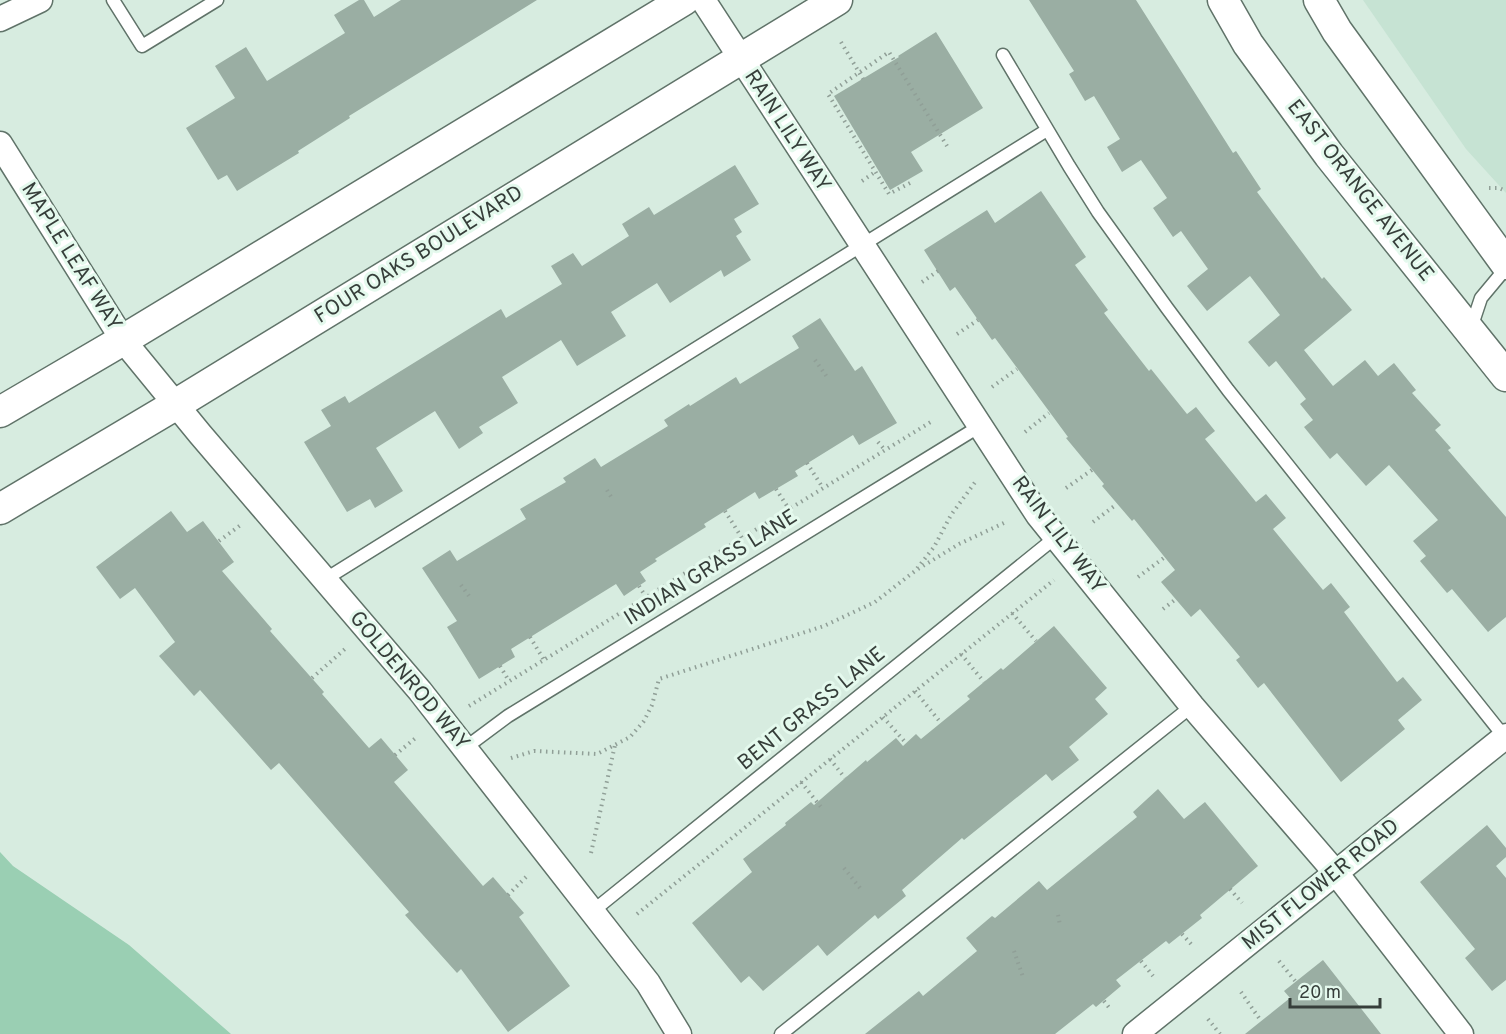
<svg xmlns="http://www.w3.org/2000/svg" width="1506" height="1034" viewBox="0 0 1506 1034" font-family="Overpass,sans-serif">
  <rect width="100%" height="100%" fill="#d7ece0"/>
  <path fill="#c6e3d3" d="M1363 0H1506V193L1466 149Z"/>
  <path fill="#9acfb3" d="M0 852 13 866 129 945 231 1034H0Z"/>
  <path fill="#9aaea3" d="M359 0H364L374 17 401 0H537L349 116 350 118 298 151 299 153 237 191 227 175 218 180 186 128 235 98 215 66 246 47 267 81 345 33 334 15Z
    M1029 0H1136L1233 153 1236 151 1261 189 1257 192 1322 279 1324 277 1352 310 1304 350 1333 386 1365 360 1378 376 1394 363 1416 390 1412 393 1441 425 1435 430 1451 448 1448 450 1506 517V617L1488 632 1452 589 1447 593 1420 561 1426 556 1413 541 1438 520 1389 465 1366 486 1337 453 1330 459 1304 427 1313 420 1300 404 1306 399 1276 361 1269 367 1248 342 1280 315 1250 276 1207 311 1187 286 1208 269 1181 231 1173 237 1153 208 1167 198 1141 160 1122 172 1107 147 1120 139 1094 96 1085 101 1069 74 1074 71Z
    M936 32 983 108 911 152 923 171 890 190 834 96 899 57 898 56Z
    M735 165 759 204 734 219 742 232 736 236 751 260 724 277 721 270 670 303 657 283 611 312 626 336 577 366 561 340 502 377 518 403 479 427 483 433 459 449 435 411 376 448 403 491 375 508 370 499 347 512 304 442 331 426 321 410 345 396 349 403 501 309 506 318 562 284 551 266 573 253 582 266 629 236 622 224 649 207 654 215Z
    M1041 191 1086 257 1075 265 1108 310 1104 313 1149 371 1151 369 1187 414 1196 407 1207 421 1215 431 1205 439 1256 502 1266 494 1286 518 1273 529 1323 590 1331 583 1350 607 1344 612 1397 682 1403 677 1422 700 1398 720 1405 729 1341 782 1264 683 1258 688 1236 660 1240 657 1200 609 1191 617 1161 582 1175 570 1134 519 1132 521 1102 486 1104 484 1066 438 1068 437 995 338 992 340 955 287 950 291 924 250 987 210 995 223Z
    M820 318 855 371 862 366 897 423 859 445 853 435 795 471 798 476 759 499 755 492 704 524 706 527 655 559 657 561 640 572 646 581 624 596 616 584 511 649 515 657 479 679 447 627 457 621 422 568 450 550 457 561 526 519 520 509 566 482 563 478 595 458 601 467 668 426 664 420 689 404 690 406 736 377 740 384 799 348 792 336Z
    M171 511 187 532 203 521 234 562 222 571 272 629 270 631 324 692 322 694 369 748 381 738 408 770 394 782 483 886 493 877 524 913 519 917 570 986 508 1032 461 969 457 973 405 915 409 912 279 763 271 770 200 690 194 696 159 656 175 642 135 588 120 599 96 567Z
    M1054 626 1107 688 1095 699 1108 714 1069 747 1079 760 1052 781 1046 774 964 840 962 838 902 890 906 896 878 919 875 915 827 956 818 945 763 991 749 976 741 983 692 923 752 872 743 859 786 825 785 823 811 802 814 805 866 760 867 762 896 738 903 746 916 734 921 739 970 699 967 696 1001 668 1003 670Z
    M1158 789 1184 819 1205 802 1258 866 1200 915 1202 918 1169 944 1166 941 1116 980 1121 986 1096 1007 1093 1004 1055 1034H865L919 991 923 996 977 951 966 938 992 916 995 918 1039 881 1047 890 1137 817 1133 812Z
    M1487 825 1506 848V857L1496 866 1506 878V980L1492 991 1465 958 1475 949 1420 882Z
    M1323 960 1381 1034H1245L1290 998 1284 991Z"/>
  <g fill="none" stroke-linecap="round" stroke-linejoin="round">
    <g stroke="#607369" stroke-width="15">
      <path id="service" d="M113 0 142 46 217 0
        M1003 55 1069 166 1098 212 1167 308 1228 390 1506 739
        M1471 328 1481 298 1506 268
        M324 580 1047 130
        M465 748 508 716 980 426
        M593 911 1056 537
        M781 1034 1192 706"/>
    </g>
    <g stroke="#607369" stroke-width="27">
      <path id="minor" d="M703 0 1038 515 1192 706 1336 873 1461 1034
        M0 19 40 0
        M0 144 123 340 200 434 420 691 648 983 679 1034
        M1135 1034 1506 736"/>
    </g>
    <g stroke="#607369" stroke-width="33">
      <path id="tertiary" d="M1223 0 1248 44 1329 155 1506 376
        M1319 0 1337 31 1506 264
        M0 412 123 340 684 0
        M0 509 175 405 837 0"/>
    </g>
    <path stroke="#909f97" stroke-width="4" stroke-dasharray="1.5 4.5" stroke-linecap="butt" d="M841 42 863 79
      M862 181 875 172
      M910 183 889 194 828 94 889 52 947 146
      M1489 188H1499L1506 191
      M922 282 938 271
      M957 334 978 320
      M815 360 827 377
      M992 387 1017 369
      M1025 432 1049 413
      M878 442 885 450
      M807 463 823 488
      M1066 488 1092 470
      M776 489 789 509
      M607 490 613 500
      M725 511 742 538
      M1093 522 1117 504
      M219 541 242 524
      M918 569 959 544 1006 522
      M1138 577 1165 557
      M461 585 469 596
      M639 586 646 597
      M1163 609 1176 599
      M1012 613 1036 641
      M530 637 544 660
      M961 654 984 682
      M500 666 509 681
      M312 678 345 649
      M915 691 941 723
      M469 706 934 420
      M883 717 906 743
      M395 755 418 736
      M511 758 534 751 597 754 630 737 644 721 652 705 659 679 824 626 875 602 915 571 934 547 951 515 976 481
      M830 759 845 778
      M801 782 821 807
      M591 853 615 745
      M844 868 860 888
      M1230 889 1242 903
      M508 895 529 874
      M637 914 1054 580
      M1058 915 1060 925
      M1182 934 1191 944
      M1014 951 1023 977
      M1141 961 1153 976
      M1279 961 1296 982
      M1241 992 1261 1021
      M1104 1001 1111 1010
      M1208 1019 1220 1034"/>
    <use href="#service" stroke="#fff" stroke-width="12"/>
    <use href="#minor" stroke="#fff" stroke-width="24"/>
    <use href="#tertiary" stroke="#fff" stroke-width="30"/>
  </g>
  <g text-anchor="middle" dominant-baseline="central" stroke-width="6" stroke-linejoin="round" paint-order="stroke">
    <g font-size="21" fill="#363e3a" stroke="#e4f9ed">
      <text transform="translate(787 131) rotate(57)">RAIN LILY WAY</text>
      <text transform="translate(1360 191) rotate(52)">EAST ORANGE AVENUE</text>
      <text transform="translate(419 255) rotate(-32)">FOUR OAKS BOULEVARD</text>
      <text transform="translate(71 257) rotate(58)">MAPLE LEAF WAY</text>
      <text transform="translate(1058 535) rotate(53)">RAIN LILY WAY</text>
      <text transform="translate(711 568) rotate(-32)">INDIAN GRASS LANE</text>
      <text transform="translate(409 681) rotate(50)">GOLDENROD WAY</text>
      <text transform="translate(812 709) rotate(-39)">BENT GRASS LANE</text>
      <text transform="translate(1321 885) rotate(-39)">MIST FLOWER ROAD</text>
    </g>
  </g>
  <path d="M1290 998v9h90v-9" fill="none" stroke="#363e3a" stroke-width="3"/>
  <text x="1299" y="998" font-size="18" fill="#363e3a" stroke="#e4f9ed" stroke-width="4.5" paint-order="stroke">20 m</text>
</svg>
